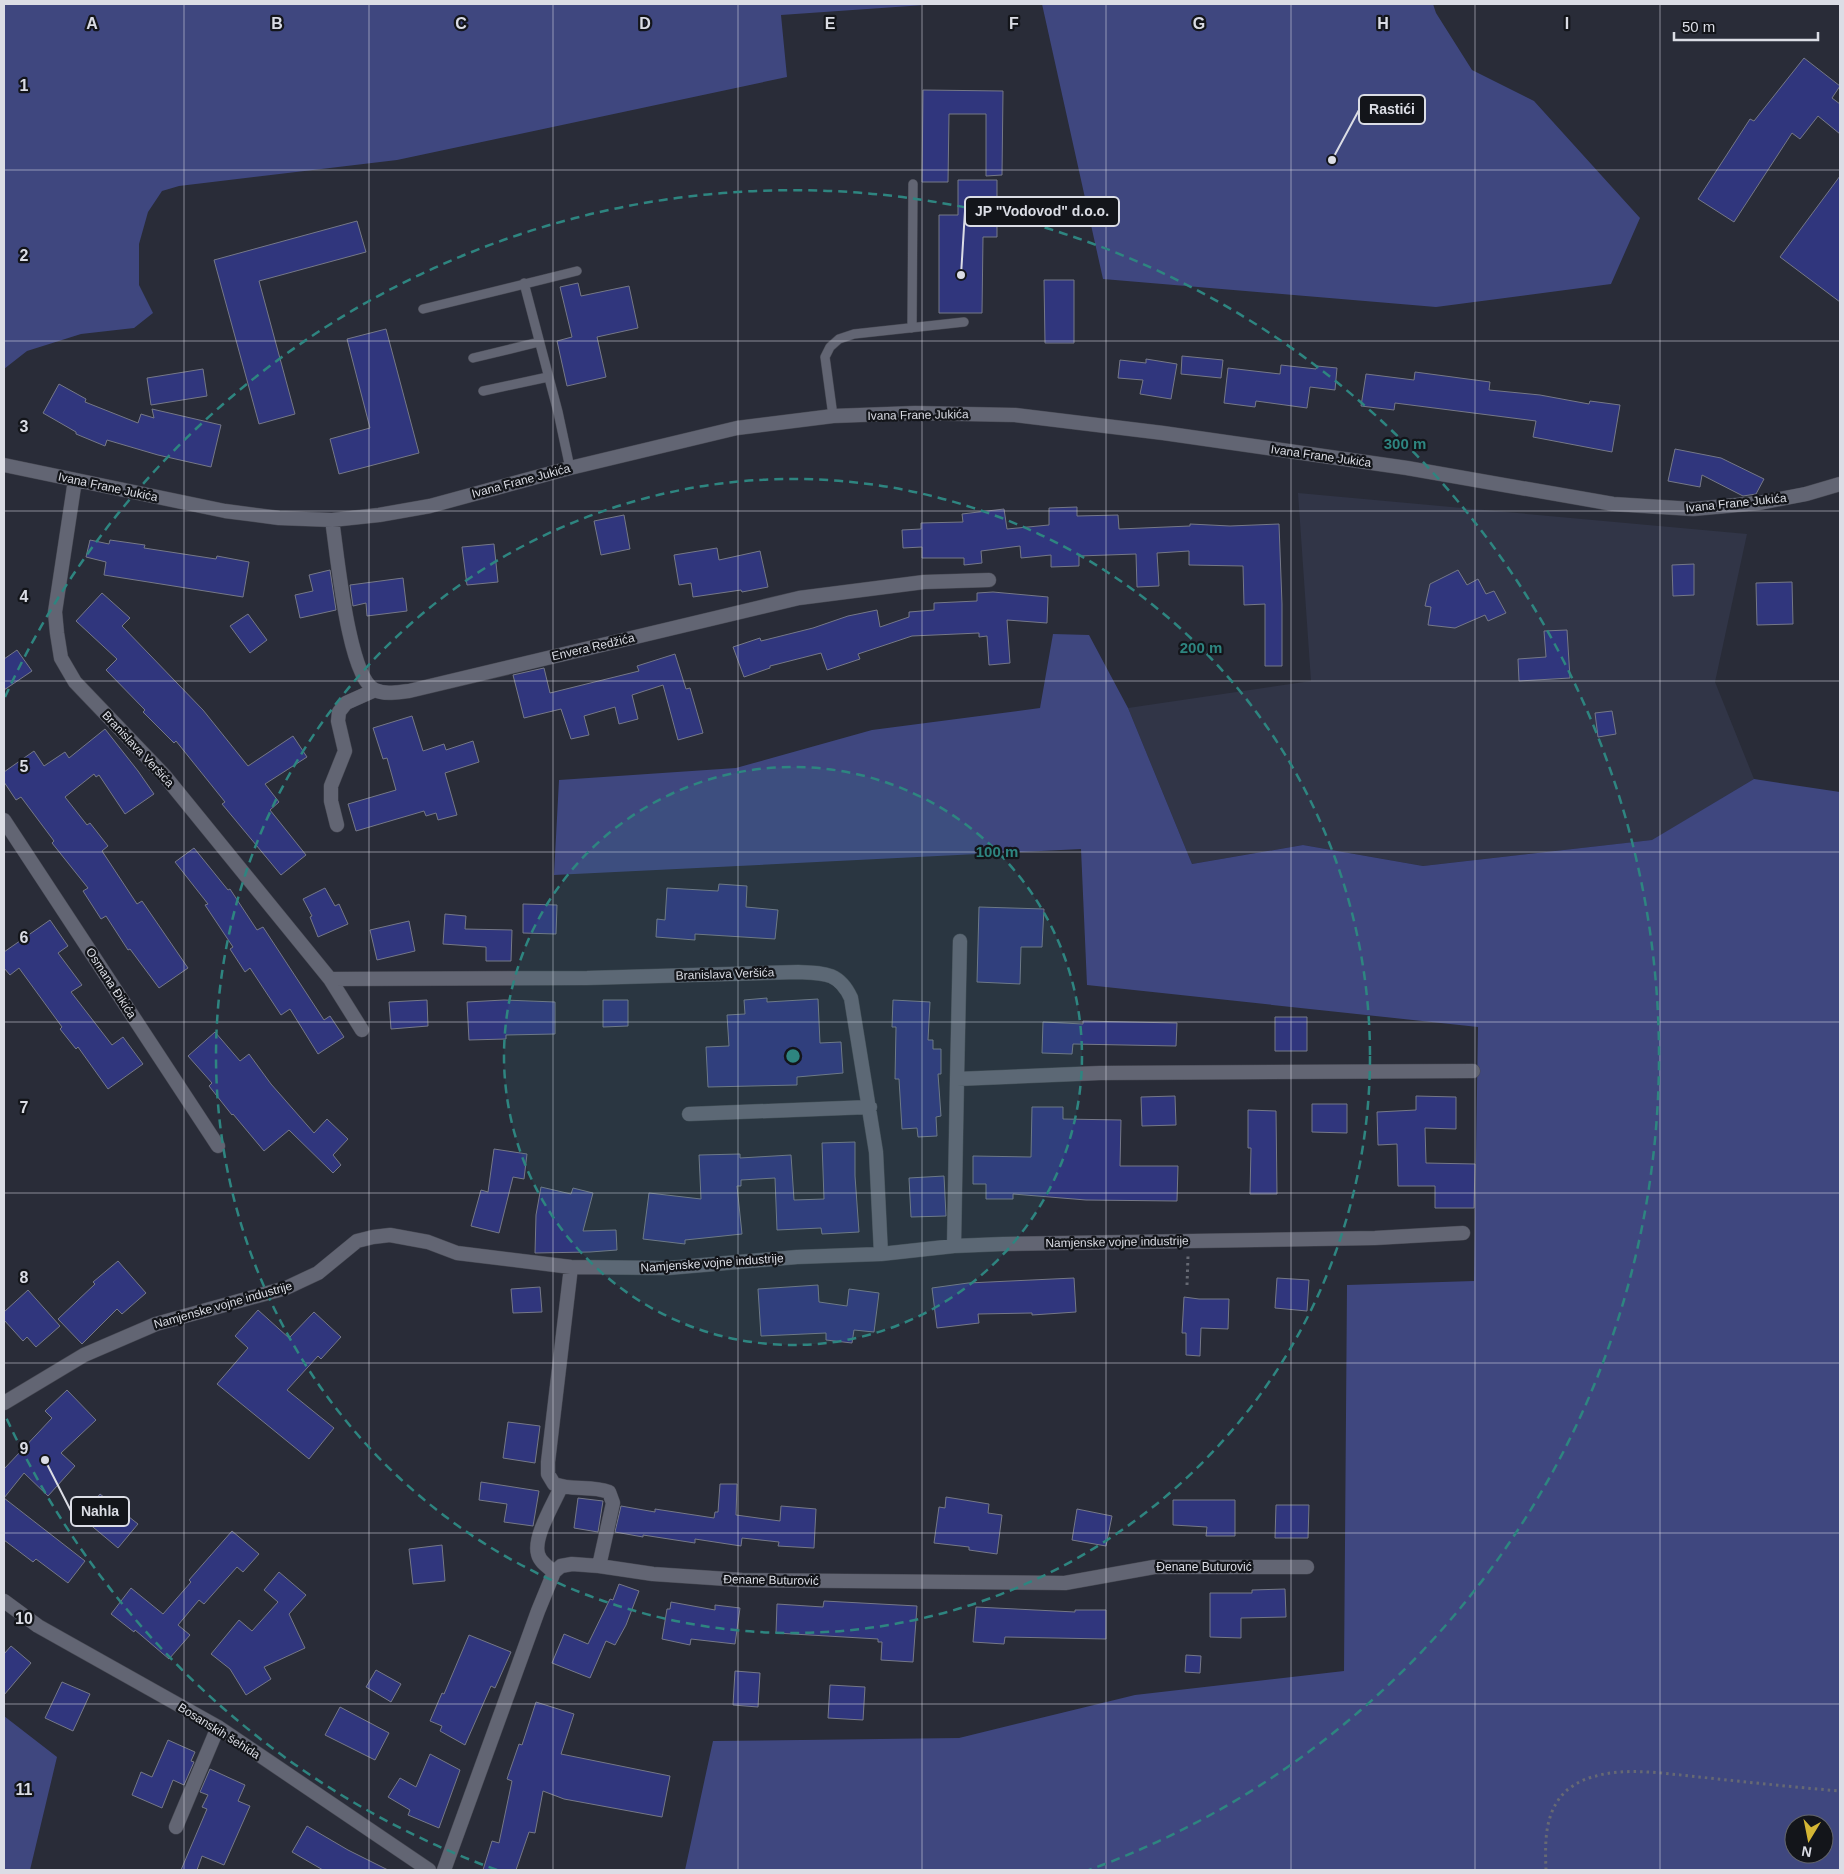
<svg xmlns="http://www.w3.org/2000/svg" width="1844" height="1874" viewBox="0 0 1844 1874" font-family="Arial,sans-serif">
  <rect width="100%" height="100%" fill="#292c38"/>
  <path fill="#313547" d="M1298 493 1747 534 1715 682 1754 779 1653 840 1423 866 1303 845 1192 864 1128 708 1311 681Z"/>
  <path fill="#3f477f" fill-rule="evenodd" d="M4 4H939L781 15 787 77 397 160 179 186 162 191 148 212 139 244V285L153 313 134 328 81 334 27 351 4 369Z
    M1042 4H1433L1436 13 1472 70 1534 101 1640 218 1611 284 1436 307 1103 279Z
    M1053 634 1089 635 1128 708 1192 864 1303 845 1423 866 1652 840 1754 779 1840 792V1870H685L713 1741 959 1738 1135 1695 1344 1671 1347 1285 1474 1281 1478 1027 1087 985 1081 849 554 875 559 780 736 768 872 730 1040 708ZM1794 1824H1824V1854H1794Z
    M4 1716 57 1757 30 1870H4Z"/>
  <path fill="#30367d" stroke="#757887" d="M1804 58 1840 86 1832 98 1840 104V134L1818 116 1800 139 1792 133 1734 222 1698 199 1750 119 1754 121Z
    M923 90 1003 91 1002 175 986 176V114H949L948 182H922Z
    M1840 176V302L1780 257Z
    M958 180H997V237H983L982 313H939V215H958Z
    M357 221 366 252 259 281 295 414 259 424 214 260Z
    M1044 280H1074V343H1045Z
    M578 283 581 296 629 286 638 328 597 337 606 377 567 386 557 341 572 337 560 287Z
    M386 329 419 453 339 474 330 439 370 428 347 339Z
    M1182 356 1223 360 1221 378 1181 374Z
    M1146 359 1177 364 1171 399 1140 394 1143 380 1118 378 1120 360 1146 363Z
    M1281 365 1316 369 1317 366 1337 368 1335 390 1310 387 1307 408 1256 401 1255 407 1224 403 1228 368 1280 374Z
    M203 369 207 396 151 405 147 378Z
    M1415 372 1490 382 1489 390 1540 395 1589 404 1590 401 1620 405 1612 452 1533 437 1536 421 1395 403 1394 410 1361 406 1366 374 1414 380Z
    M59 384 86 399 85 402 138 423 141 414 154 418 152 409 221 425 211 467 158 455 107 440 105 446 76 434V432L43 413Z
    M1675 449 1721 458 1764 479 1756 494 1743 496 1702 475 1700 487 1668 481Z
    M1077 507V516L1118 515 1119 529 1190 526V524L1230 526 1279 524 1282 604V666H1265V604L1244 605 1243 566 1189 565V551L1157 553 1159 586 1137 587 1136 554 1079 556V566L1051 567V555L1021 558 1020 546 981 551 982 563 964 565V558H922V547L903 548 902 530 921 529V523L963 522 962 514 1004 509 1007 529 1049 525V508Z
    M624 515 630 549 601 555 594 521Z
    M90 540 109 544 110 540 145 545 144 548 216 559 217 556 249 562 243 597 104 575 106 562 86 557Z
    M494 544 498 582 467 585 462 547Z
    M717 548 719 560 760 551 768 587 742 592 741 590 693 597 691 583 679 585 674 555Z
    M1694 564V595L1673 596 1672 565Z
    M330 570 336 610 300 618 295 595 313 591 309 575Z
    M1458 570 1467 585 1478 579 1486 594 1494 591 1506 613 1488 621 1485 615 1455 628 1428 625 1431 607 1425 606 1430 584Z
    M403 578 407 611 367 616 366 603 353 606 350 585Z
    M1792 582 1793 624 1757 625 1756 583Z
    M993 592 1048 597 1047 623 1007 620 1010 663 989 665 987 636 979 637V633L912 636 858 654 860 659 827 670 821 653 770 666V668L744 677 733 647 760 638 761 641 813 628 848 616 877 610 880 627 909 617V612L934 610V603L977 601V593Z
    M102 593 130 618 122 626 203 710 248 766 293 736 307 757 265 784 279 802 270 810 306 855 281 875 222 804 225 802 176 741 174 743 143 712 145 710 106 670 117 659 76 621Z
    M248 614 267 640 250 653 230 626Z
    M1567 630 1570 678 1519 681 1518 659 1546 657 1544 631Z
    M17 650 32 671 4 690V659Z
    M675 654 686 689 690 688 703 733 678 740 663 685 632 695 638 719 619 724 615 707 584 716 589 735 571 739 561 709 524 718 513 675 544 668 550 693 639 671 637 666Z
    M1612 711 1616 734 1598 737 1595 713Z
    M412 716 423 751 444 744 446 750 473 741 479 762 445 773 457 815 438 820 436 813 426 816 424 811 356 831 348 804 396 790 387 758 383 759 373 728Z
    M105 729 138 771 154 794 125 814 99 775 96 777 94 774 65 797 87 825 90 823 108 846 102 851 137 904 142 901 188 968 159 988 130 949 128 950 106 916 101 919 83 891 88 888 52 843 54 841 21 797 16 800 4 782V772L34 751 44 766 65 752 69 758Z
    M194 848 228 890 230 889 257 930 263 927 324 1020 330 1016 344 1037 318 1054 290 1009 281 1015 250 968 245 972 230 949 233 947 205 905 208 904 175 862Z
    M719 884 747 886 746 907 778 910 775 939 695 934V940L656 937 657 919 665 920 667 888 718 891Z
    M325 888 335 906 339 904 348 924 318 937 310 917 312 916 303 899Z
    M523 904 557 905 556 934 523 933Z
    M979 907 1044 909 1042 947H1021L1020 984 977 982Z
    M445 914 466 916 465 929 512 930 511 961H486V947L443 944Z
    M50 920 68 946 58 953 82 985 71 992 112 1045 123 1037 143 1064 108 1089 78 1047 76 1049 60 1029 62 1027 19 968 10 975 4 968V952Z
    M409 921 415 951 377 960 370 930Z
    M767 998V1002L818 999 820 1043 841 1042 843 1073 797 1077V1085L708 1087 706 1047 729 1046 727 1015 745 1014 744 1000Z
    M427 1000 428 1026 391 1029 389 1002Z
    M504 1000 555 1002V1034L506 1035V1039L469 1040 467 1002Z
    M603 1000H628V1026L603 1027Z
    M893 1000 930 1002 928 1040H933V1049H941V1074H938L941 1116 936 1117 937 1136 918 1137 917 1128 902 1129 899 1079H895L896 1027H892Z
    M1275 1017H1307V1051H1275Z
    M1083 1021 1177 1023 1176 1046 1073 1044 1072 1054 1042 1053 1043 1022 1083 1024Z
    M215 1032 240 1061 249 1054 271 1084 314 1133 327 1119 348 1139 333 1155 341 1165 333 1173 289 1130 264 1151 233 1114 232 1115 209 1086 212 1083 188 1056Z
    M1175 1096 1176 1125 1142 1126 1141 1097Z
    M1416 1096 1456 1097V1129L1425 1128 1426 1163 1475 1164 1474 1208H1435V1186H1398L1397 1144 1378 1145 1377 1112 1416 1110Z
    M1312 1104H1347V1133L1312 1132Z
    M1032 1107H1063V1119L1121 1120 1120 1166H1178L1177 1201 1086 1200 1013 1194V1199H986V1184H973V1156L1031 1157Z
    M1248 1110 1276 1111 1277 1194H1250L1251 1148H1248Z
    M855 1142V1176L859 1232 822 1234 821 1228 777 1230 775 1178 741 1180V1186H737L742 1234 685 1240V1244L643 1239 649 1193 701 1199 699 1155 740 1154V1158L791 1155 794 1200 824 1199 822 1143Z
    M494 1149 527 1154 524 1179 513 1177 499 1233 471 1226 481 1190 488 1192Z
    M944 1176 946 1216 911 1217 909 1178Z
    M541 1187 571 1194 573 1188 593 1193 583 1231 616 1230 617 1250 590 1252 535 1253 536 1215Z
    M118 1261 146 1293 122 1314 117 1309 82 1344 58 1319 95 1284 93 1282Z
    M1074 1278 1076 1312 1032 1315V1313L978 1314 979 1323 937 1328 932 1288 968 1283Z
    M1277 1278 1309 1280 1307 1311 1275 1308Z
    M818 1285 819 1302 847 1306 849 1289 879 1293 874 1332 854 1330 852 1343 826 1340V1333L761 1336 758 1289Z
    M540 1287 542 1312 513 1313 511 1289Z
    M28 1290 60 1326 36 1347 27 1337 23 1341 4 1320V1312Z
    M1184 1297 1199 1299H1229L1228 1329 1201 1328 1200 1356 1186 1355V1333H1182Z
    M258 1310 289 1338 314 1312 341 1337 321 1359 318 1356 287 1390 334 1428 309 1459 217 1384 248 1348 235 1336Z
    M67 1390 96 1420 61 1453 75 1466 48 1496 24 1473 4 1498 85 1561 68 1583 36 1559 33 1562 4 1540V1469L52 1418 45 1411Z
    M508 1422 540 1426 535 1463 503 1458Z
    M481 1482 539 1491 533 1526 504 1522 507 1504 479 1500Z
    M720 1484H737L736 1515 780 1521 781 1506 816 1509 814 1548 778 1546 779 1542 742 1538 741 1546 695 1539V1543L643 1535V1537L615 1532 621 1506 655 1512V1509L714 1518 715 1512H718Z
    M100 1494 138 1524 118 1548 81 1517Z
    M946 1497 989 1504 988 1513 1002 1515 997 1554 969 1550V1547L934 1543 939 1507 945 1508Z
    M578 1498 603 1501 598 1532 574 1528Z
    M1173 1500H1235V1536H1206L1207 1527 1173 1525Z
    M1276 1505H1309L1308 1538H1275Z
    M1077 1509 1112 1516 1106 1546 1072 1540Z
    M232 1531 259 1554 243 1572 237 1567 204 1604 199 1600 178 1625 190 1635 169 1659 135 1630 134 1632 111 1614 131 1588 163 1614 191 1582 189 1580Z
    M442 1545 445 1581 413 1584 409 1549Z
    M279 1572 306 1595 289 1614 305 1648 264 1667 271 1679 246 1695 230 1669 211 1654 239 1620 252 1631 278 1602 264 1590Z
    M619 1584 639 1591 626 1625 615 1645 606 1641 590 1678 552 1663 564 1634 588 1644 610 1599 613 1600Z
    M1285 1589 1286 1617 1241 1618V1638L1210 1637V1593H1252V1590Z
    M824 1601 917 1606 913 1662 881 1660 882 1642H878V1639L776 1633 777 1604 823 1607Z
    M671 1602 715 1610V1605L740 1608 735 1644 691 1639 690 1645 662 1639 667 1609H670Z
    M976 1607 1075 1612V1610H1106V1639L1005 1637 1004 1644 973 1642Z
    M469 1635 511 1652 495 1688 491 1686 465 1745 440 1731 442 1726 430 1721 442 1693 444 1694Z
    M11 1646 31 1663 4 1695V1654Z
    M1186 1655 1201 1656 1200 1673 1185 1672Z
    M376 1670 401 1684 391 1702 366 1687Z
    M735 1671 760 1673 758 1707 733 1705Z
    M62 1682 90 1694 73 1731 45 1718Z
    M830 1685 865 1687 863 1720 828 1718Z
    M536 1702 574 1714 561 1754 670 1776 662 1817 564 1799 543 1791 535 1833 529 1832 516 1870H483L492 1841 499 1843 512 1781 507 1779 519 1744 522 1745Z
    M340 1707 389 1733 375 1760 325 1735Z
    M168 1740 195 1752 191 1761 194 1762 184 1785 173 1780 162 1808 132 1795 141 1772 152 1777Z
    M430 1754 460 1770 439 1828 408 1815 410 1810 388 1797 400 1778 416 1787Z
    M210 1769 245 1785 238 1801 250 1806 224 1865 202 1856 197 1870H181L207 1809 202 1807 208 1795 200 1792Z
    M307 1826 348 1850 388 1870H323L292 1852Z"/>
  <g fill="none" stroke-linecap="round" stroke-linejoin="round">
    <g stroke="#464852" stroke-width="10">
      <path id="service" d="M524 283 558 412 570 468
        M423 309 577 271
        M912 328 913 184
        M473 358 539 342
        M483 391 548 377
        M833 416 825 357 830 347 839 339 854 334 964 322"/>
    </g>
    <g stroke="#464852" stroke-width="15">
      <path id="minor" d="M4 465 225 511 279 518 332 520 379 515 430 506 570 468 737 428 833 416 915 413 1015 415 1163 433 1407 468 1613 504 1693 509 1759 503 1806 494 1840 484
        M75 480 55 612 57 633 61 658 75 682 164 775 330 979 362 1030
        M332 520C337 551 348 678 375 690 386 695 398 692 409 691L799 598 924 582 989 580
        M4 820 218 1146
        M337 825 331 801V786L345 751 338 721 339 712 346 703 375 690
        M330 979 587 978 798 972C824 973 839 972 851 998L876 1152 881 1254
        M957 1079 960 941
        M689 1114 870 1107
        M954 1246 957 1079 1100 1073 1473 1071
        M571 1267 548 1462V1474L554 1484C572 1491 591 1485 609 1492L613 1503 599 1566
        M4 1403 84 1355 156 1324 286 1288 318 1273 357 1241 373 1237 390 1235 428 1242 457 1253 571 1267 668 1268 797 1257 881 1254 954 1246 1003 1244 1375 1238 1463 1233
        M554 1572C548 1567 540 1562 538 1554 533 1537 554 1503 561 1487
        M4 1601 38 1626 218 1727 429 1870
        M176 1827 218 1727
        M444 1870 538 1611 554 1572 561 1566 572 1564 599 1566 653 1574 742 1580 1065 1583 1154 1567H1307"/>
    </g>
    <path stroke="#666973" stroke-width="3" stroke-dasharray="2.5 4" stroke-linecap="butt" d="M1187 1285 1188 1256
      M1546 1870C1545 1843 1544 1812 1566 1791 1574 1784 1586 1778 1596 1776 1627 1767 1668 1774 1699 1777 1746 1782 1793 1787 1840 1791"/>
    <use href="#service" stroke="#626573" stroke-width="9"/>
    <use href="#minor" stroke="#626573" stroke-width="14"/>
  </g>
  <path fill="none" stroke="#dbdde5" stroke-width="1" stroke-opacity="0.55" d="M184 4V1870M369 4V1870M553 4V1870M738 4V1870M922 4V1870M1106 4V1870M1291 4V1870M1475 4V1870M1660 4V1870M4 170H1840M4 341H1840M4 511H1840M4 681H1840M4 852H1840M4 1022H1840M4 1193H1840M4 1363H1840M4 1533H1840M4 1704H1840"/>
  <circle cx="793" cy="1056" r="289" fill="#2e8580" fill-opacity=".12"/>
  <g fill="none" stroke="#2e8580" stroke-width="2.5" stroke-dasharray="9 6">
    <circle cx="793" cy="1056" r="289"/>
    <circle cx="793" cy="1056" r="577"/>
    <path d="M497 1870A866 866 0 0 1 5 1415M5 697A866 866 0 1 1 1089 1870"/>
  </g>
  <g text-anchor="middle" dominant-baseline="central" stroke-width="4.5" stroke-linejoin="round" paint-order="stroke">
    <g font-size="12" fill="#dbdde5" stroke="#13151a">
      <text transform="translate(918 415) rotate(-1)">Ivana Frane Jukića</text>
      <text transform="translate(1321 456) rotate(8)">Ivana Frane Jukića</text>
      <text transform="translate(521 481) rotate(-15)">Ivana Frane Jukića</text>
      <text transform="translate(108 487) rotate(12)">Ivana Frane Jukića</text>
      <text transform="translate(1736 503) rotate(-6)">Ivana Frane Jukića</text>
      <text transform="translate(593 647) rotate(-13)">Envera Redžića</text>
      <text transform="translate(138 749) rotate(47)">Branislava Veršića</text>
      <text transform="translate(725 974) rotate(-2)">Branislava Veršića</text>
      <text transform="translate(111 983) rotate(57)">Osmana Đikića</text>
      <text transform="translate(1117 1242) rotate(-1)">Namjenske vojne industrije</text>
      <text transform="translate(712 1263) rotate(-4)">Namjenske vojne industrije</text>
      <text transform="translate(223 1305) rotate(-16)">Namjenske vojne industrije</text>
      <text x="1204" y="1567">Đenane Buturović</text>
      <text transform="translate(771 1580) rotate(1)">Đenane Buturović</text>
      <text transform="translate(219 1731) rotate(32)">Bosanskih šehida</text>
    </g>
  </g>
  <g font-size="16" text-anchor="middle" font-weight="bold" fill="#dbdde5" stroke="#13151a" stroke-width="4.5" stroke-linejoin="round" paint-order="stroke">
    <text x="92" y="29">A</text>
    <text x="277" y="29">B</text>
    <text x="461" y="29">C</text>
    <text x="645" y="29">D</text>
    <text x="830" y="29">E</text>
    <text x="1014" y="29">F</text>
    <text x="1199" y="29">G</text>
    <text x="1383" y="29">H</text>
    <text x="1567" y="29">I</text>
    <text x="24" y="91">1</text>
    <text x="24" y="261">2</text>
    <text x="24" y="432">3</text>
    <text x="24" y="602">4</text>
    <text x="24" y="772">5</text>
    <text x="24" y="943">6</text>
    <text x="24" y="1113">7</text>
    <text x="24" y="1283">8</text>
    <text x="24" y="1454">9</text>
    <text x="24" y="1624">10</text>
    <text x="24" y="1795">11</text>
  </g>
  <circle cx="793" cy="1056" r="8" fill="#2e8580" stroke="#13151a" stroke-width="2.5"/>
  <g font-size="15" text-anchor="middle" font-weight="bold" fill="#2e8580" stroke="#13151a" stroke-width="4.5" stroke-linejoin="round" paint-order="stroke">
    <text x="1405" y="449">300 m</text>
    <text x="1201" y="653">200 m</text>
    <text x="997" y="857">100 m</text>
  </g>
  <path fill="none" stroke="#dbdde5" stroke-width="2" d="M1332 160L1359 110M961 275L965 211M45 1460L71 1511"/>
  <g fill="#dbdde5" stroke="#13151a" stroke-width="2">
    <circle cx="1332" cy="160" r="5"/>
    <circle cx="961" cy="275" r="5"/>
    <circle cx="45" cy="1460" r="5"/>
  </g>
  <g fill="#13151a" stroke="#dbdde5" stroke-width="2">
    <rect x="1359" y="95" width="66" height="29" rx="5"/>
    <rect x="965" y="197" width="154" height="29" rx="5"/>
    <rect x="71" y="1497" width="58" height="29" rx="5"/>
  </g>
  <g font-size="14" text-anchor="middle" font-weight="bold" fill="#dbdde5">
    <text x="1392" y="114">Rastići</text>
    <text x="1042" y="216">JP "Vodovod" d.o.o.</text>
    <text x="100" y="1516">Nahla</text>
  </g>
  <rect width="1844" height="1874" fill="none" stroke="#dbdde5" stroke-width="10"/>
  <g transform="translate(1809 1839) rotate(190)"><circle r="24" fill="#13151a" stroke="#63656b"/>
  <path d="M0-4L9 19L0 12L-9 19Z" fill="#d4b635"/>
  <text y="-8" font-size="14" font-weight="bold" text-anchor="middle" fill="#dbdde5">N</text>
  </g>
  <path d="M1674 32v8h144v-8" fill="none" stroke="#dbdde5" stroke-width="2.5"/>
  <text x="1682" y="32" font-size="15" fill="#dbdde5" stroke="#13151a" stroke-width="4" paint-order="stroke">50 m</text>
</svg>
